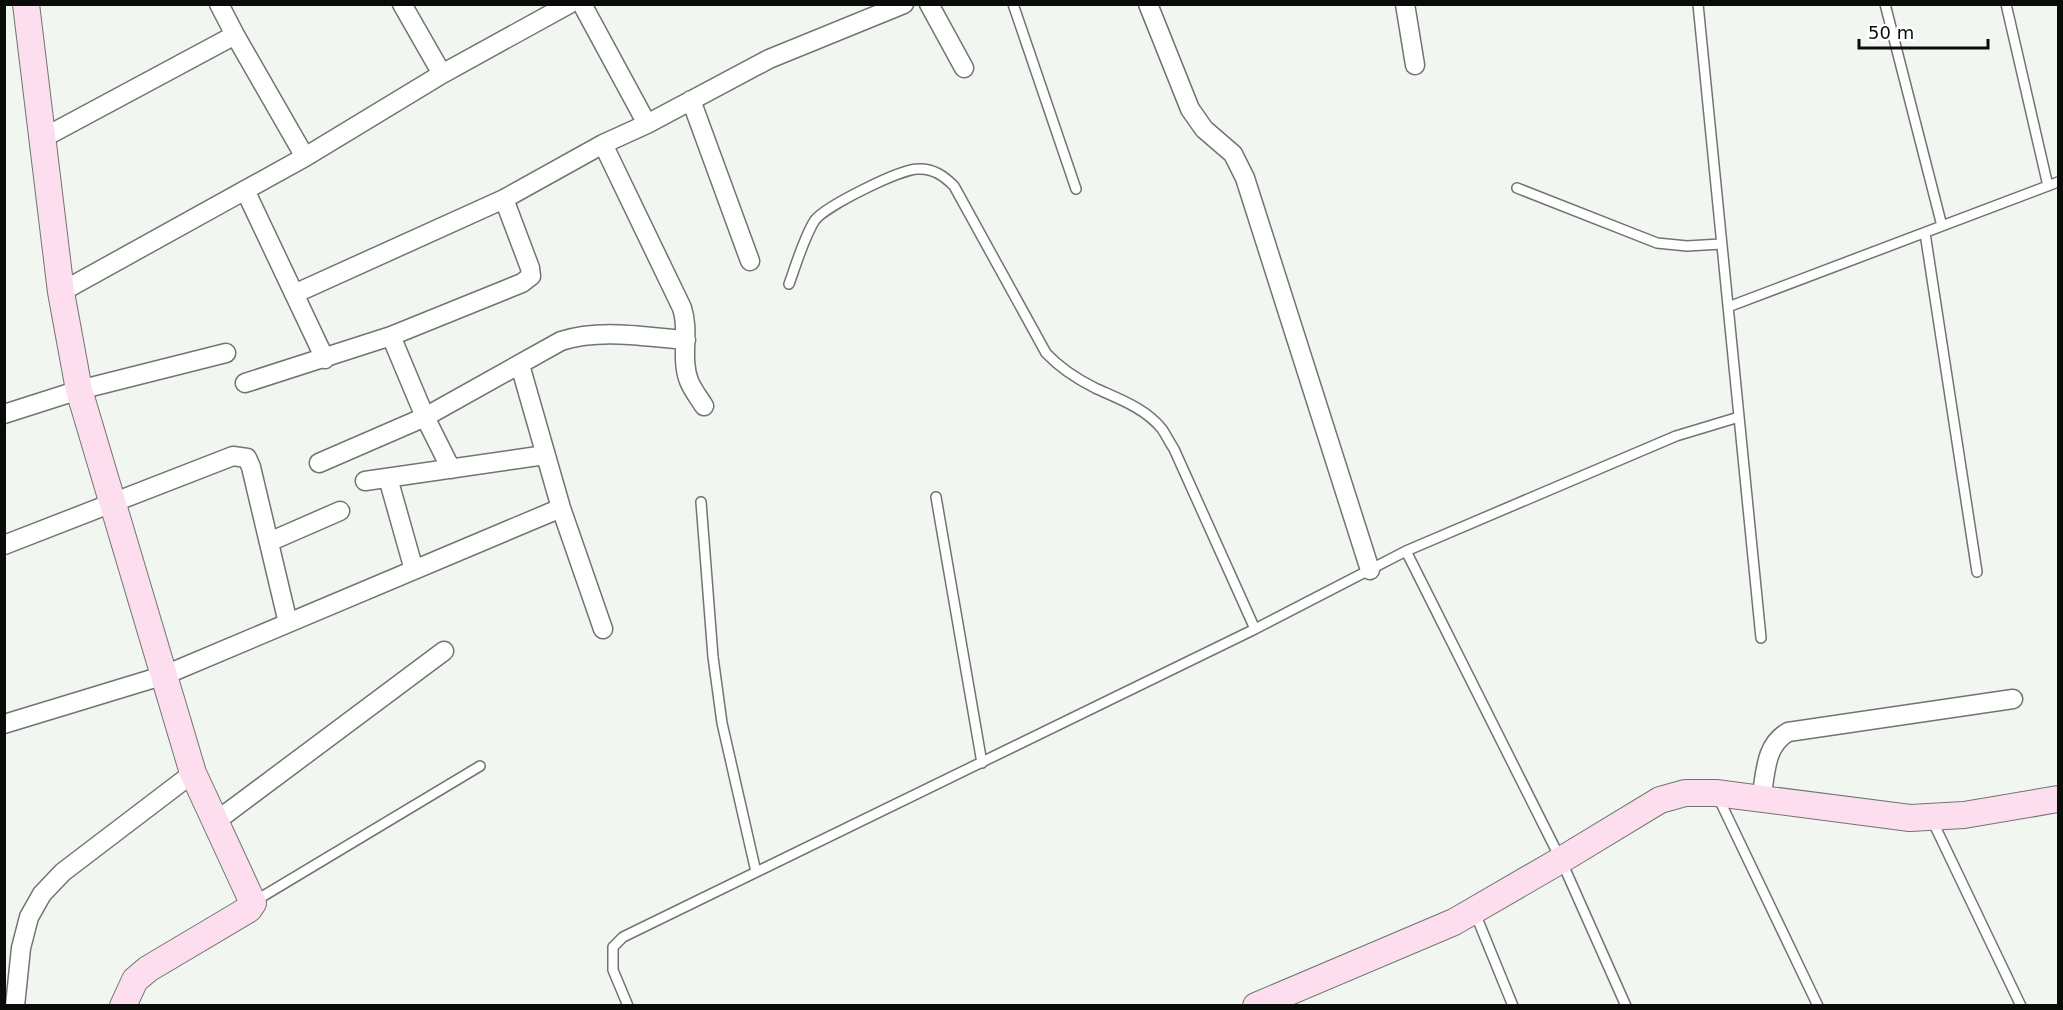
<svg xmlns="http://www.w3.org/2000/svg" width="2063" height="1010" viewBox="0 0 2063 1010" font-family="'DejaVu Sans',sans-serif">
  <rect width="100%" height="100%" fill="#f1f6f1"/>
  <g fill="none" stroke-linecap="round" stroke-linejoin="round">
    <g stroke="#707570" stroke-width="12">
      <path id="lane" d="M1013 4 1076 189
        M1698 4 1761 638
        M1885 4 1942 226
        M2006 4 2048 186
        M1517 188 1657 243 1687 246 1721 244
        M1925 233 1977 572
        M789 284C796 265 804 237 815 220 826 206 900 169 918 169 933 168 944 176 954 186L1046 353C1060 368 1077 379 1095 388 1119 399 1145 408 1162 429 1166 435 1170 443 1174 449L1255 629
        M1728 307 2058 182
        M936 497 982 763
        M701 502 713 657 722 723 756 872
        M1406 551 1561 860 1626 1006
        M1718 797 1818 1006
        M1932 820 2021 1006
        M255 901 480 766
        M1475 913 1513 1006
        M628 1006 613 970V947L623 937 1255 629 1406 551 1676 436 1739 417"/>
    </g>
    <g stroke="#707570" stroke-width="21">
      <path id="street" d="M219 4 235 35 305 157
        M402 4 442 74
        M582 4 647 124
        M929 4 964 68
        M1148 4 1190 109 1204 129 1233 154 1245 178 1370 570
        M1405 4 1415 65
        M691 100 750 261
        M43 138 235 35
        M603 144 682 308C690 332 680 358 689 381 692 389 699 398 704 406
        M245 190 325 359
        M61 292 305 157 442 74 569 4
        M294 294 504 199 603 144 647 124 769 59 904 4
        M391 336 425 417 451 469
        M520 365 561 508 603 629
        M245 383 391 336 522 283 531 276 530 268 504 199
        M4 414 79 390 226 353
        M319 463 425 417 561 341C601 328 645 337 686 340
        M388 478 414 570
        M365 481 545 455
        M269 542 340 511
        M4 545 233 456 247 458 251 467 288 623
        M4 724 165 675 561 508
        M1761 799C1766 774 1764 746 1788 732L2013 699
        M215 822 444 651
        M15 1006 21 948 29 917 42 894 63 872 193 773"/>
    </g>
    <g stroke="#707570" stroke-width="28">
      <path id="secondary" d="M26 4 61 292 79 390 193 773 253 903 249 909 148 969 135 980 123 1006
        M1256 1006 1454 922 1561 860 1660 800 1685 793H1716L1910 818 1964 815 2058 799"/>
    </g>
    <use href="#lane" stroke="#fff" stroke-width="9"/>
    <use href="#street" stroke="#fff" stroke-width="18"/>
    <use href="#secondary" stroke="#fddeee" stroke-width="26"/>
  </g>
  <rect width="2063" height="1010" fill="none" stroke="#0a0c0a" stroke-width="12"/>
  <path d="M1859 39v9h129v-9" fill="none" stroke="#0a0c0a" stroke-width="3"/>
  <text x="1868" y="39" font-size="18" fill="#0a0c0a" stroke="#ffffff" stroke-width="4.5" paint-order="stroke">50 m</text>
</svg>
